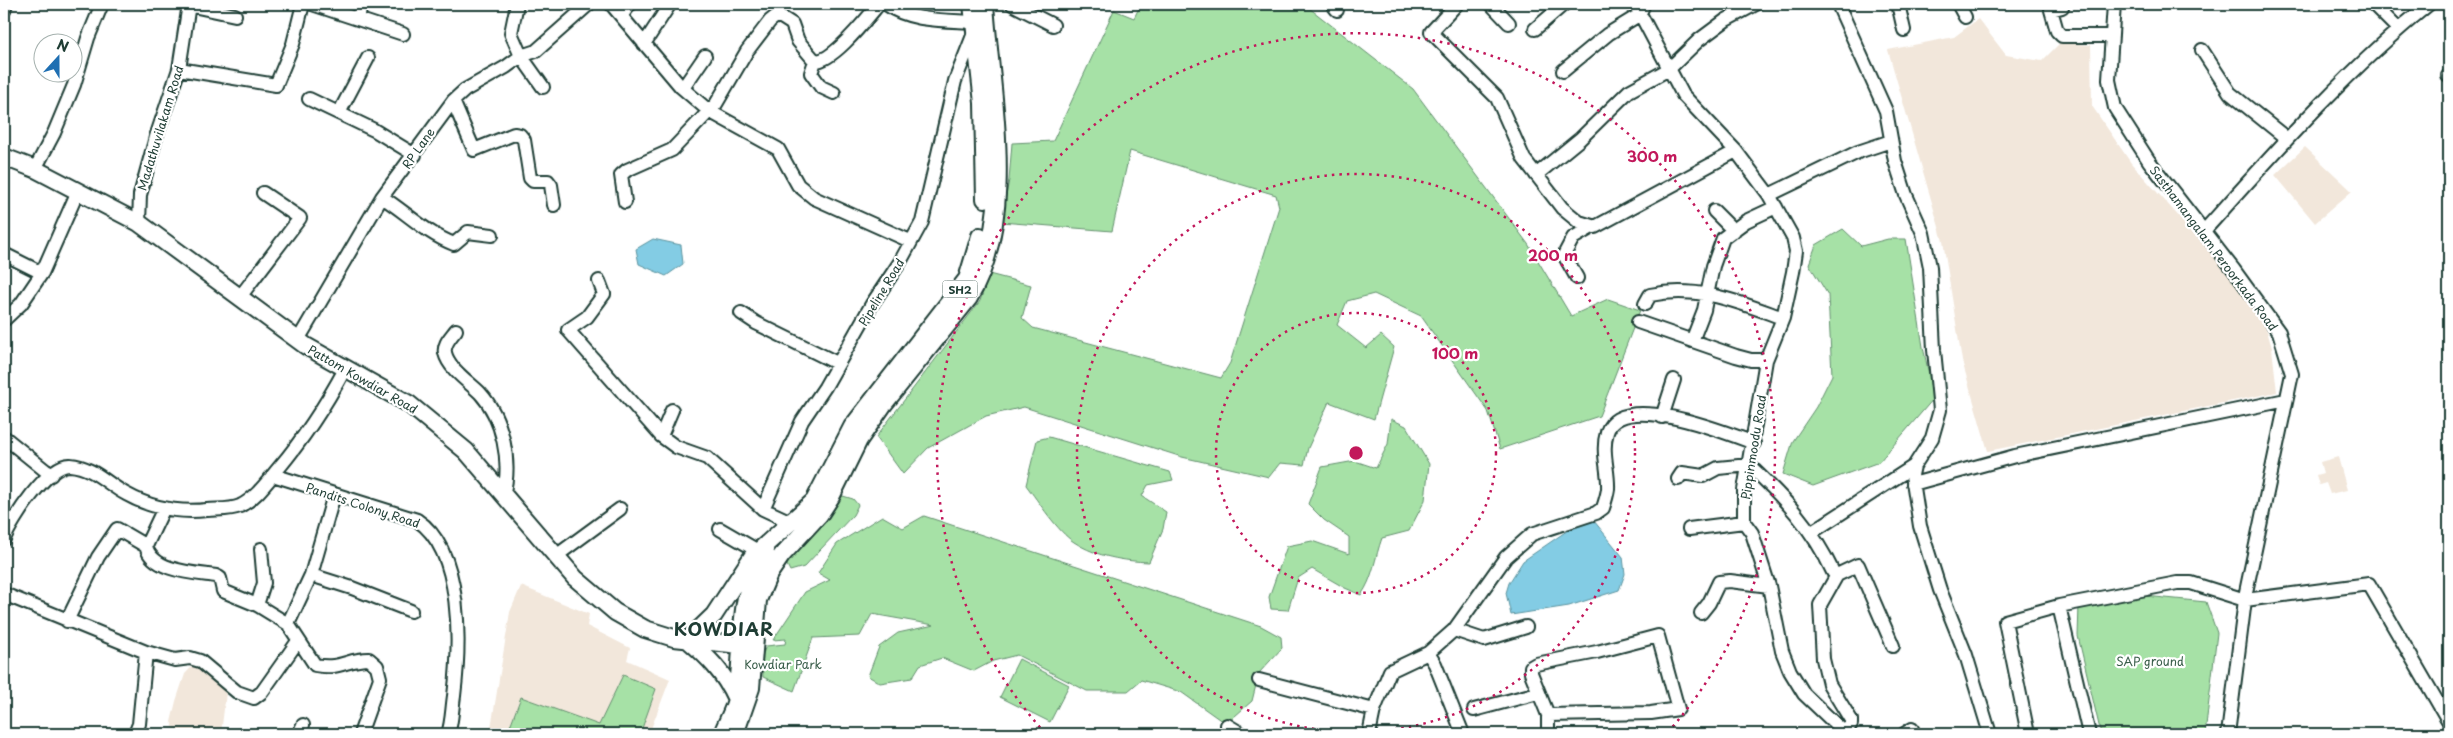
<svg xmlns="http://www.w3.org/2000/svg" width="2453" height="738" viewBox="0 0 2453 738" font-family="'Playpen Sans',sans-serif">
  <rect width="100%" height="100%" fill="#fff"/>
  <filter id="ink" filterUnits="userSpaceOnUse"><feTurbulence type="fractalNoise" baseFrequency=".02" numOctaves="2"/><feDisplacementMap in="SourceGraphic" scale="10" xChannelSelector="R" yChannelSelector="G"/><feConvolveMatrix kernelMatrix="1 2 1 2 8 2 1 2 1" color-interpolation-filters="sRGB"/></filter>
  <g filter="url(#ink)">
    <path fill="#f2e7db" d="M1978 19 2006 55 2042 61 2060 43 2091 45 2092 106 2131 163 2260 307 2272 348 2277 392 1988 451 1962 361 1943 241 1888 50 1954 37Z
      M2305 147 2352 191 2315 223 2275 175Z
      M2338 457 2347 490 2330 494 2326 483 2319 485 2316 475 2323 473 2320 462Z
      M521 586 589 614 587 626 630 648 627 660 670 679 649 734H490L510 612Z
      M200 658 227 684 221 734H177L171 722 176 701 185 674Z"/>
    <path fill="#a6e1a6" stroke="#628f6d" d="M1141 4H1304L1413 89 1528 244 1571 316 1608 299 1640 310 1599 416 1500 449 1488 411 1421 316 1374 294 1347 301 1337 325 1366 348 1381 335 1394 347 1374 419 1329 402 1308 448 1304 465 1280 463 1269 477 1182 457 1024 407 986 416 928 448 903 474 876 437 980 301 989 274 1031 285 1022 318 1033 328 1221 378 1230 363 1279 207 1276 195 1130 151 1112 231 1001 222 1009 180 1012 143 1053 141 1114 10 1134 18Z
      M1843 229 1861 246 1888 239H1906L1923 347 1934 398 1879 462 1813 486 1783 474 1793 441 1816 407 1832 375 1828 295 1809 264 1816 245Z
      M1391 419 1406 426 1429 464 1425 500 1409 531 1382 538C1375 557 1373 579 1361 595L1345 588 1312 569 1298 578 1288 610 1271 609 1269 597 1287 546 1312 541 1349 554V537L1324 520 1308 504 1322 467 1355 461 1376 468 1388 444Z
      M1049 437 1170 472 1173 480 1148 485 1142 496 1166 512 1163 529 1149 562C1124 561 1097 557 1074 542 1058 532 1038 501 1026 485L1037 440Z
      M843 496 853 499 858 505 853 515 804 567 790 571 786 563 791 554Z
      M882 516 903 528 924 516 1261 626 1281 637 1282 648 1259 673 1252 701 1226 724 1181 692 1141 680 1128 691H1087L1017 655 993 661 974 671 942 658 920 665 912 678 880 683 868 676 879 647 898 633 934 625 872 614 860 636 813 638 794 691 763 677 762 656 766 646 785 644 786 639 773 640 805 592 830 580 818 573 837 544Z
      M2145 596 2206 602 2217 633 2205 734H2101L2078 636 2079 605Z
      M1019 659 1069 685 1050 722 1000 697Z
      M623 675 656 689 640 734H507L521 697 599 725Z"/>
    <path fill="#83cce4" stroke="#5b939e" d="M653 239 681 245 683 264 666 276 639 264 636 249Z
      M1594 521 1623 557 1625 574 1619 590 1569 606 1511 615 1506 593 1509 583 1523 561 1574 526Z"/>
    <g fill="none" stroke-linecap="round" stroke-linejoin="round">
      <g stroke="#1f3d34" stroke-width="16">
        <path id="minor" d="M312 4 403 34
          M517 4 511 33 521 56 543 87
          M611 4 681 87 709 111 778 149 798 185 814 198 910 241
          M886 4C910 22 945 20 974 22
          M1012 4 1053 25
          M1332 4 1337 10
          M1457 4 1431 32 1497 98 1524 159 1562 208 1579 222 1595 227 1736 151
          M1491 4 1509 23
          M1635 4 1683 95 1736 151 1769 195 1793 238 1796 251 1793 272 1783 318 1766 360 1744 490V522L1752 533 1769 586 1782 651 1790 671 1804 694 1846 734
          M1840 4V9L1886 111 1895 161 1906 195 1923 233 1930 267 1934 350 1940 410 1932 438 1914 466 1912 475 1920 526 1940 590 1966 655 1990 734
          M1898 4 1904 30
          M1958 4 1965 17
          M2114 4 2109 80 2115 108 2149 161 2234 270 2279 332 2292 374 2246 592 2228 734
          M2373 4 2398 29
          M188 5 235 15
          M2062 7 2051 10 2057 31 2062 36H2112
          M4 10 6 4
          M622 15 630 4
          M358 19 361 4
          M1535 29 1564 4
          M644 44 670 4
          M2202 50 2230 93 2286 138
          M815 61 811 73 821 87 834 93
          M179 69 276 85 293 44 303 4
          M1563 71 1608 34 1639 15 1644 4
          M2448 76 2449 75
          M683 88 705 56
          M309 99 374 130 415 155
          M453 101 474 150 514 134 520 135 524 140 530 178 533 181H548L551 185 554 205
          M339 113 368 58
          M35 169 54 133 74 85 88 38 102 4
          M1536 175 1580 139 1629 91 1669 69 1699 40 1726 20 1756 4
          M1769 195 1858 152 1891 141
          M382 197C407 213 427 234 454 244L468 232 492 235
          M625 202 621 175 627 170 672 150 716 104 747 51 770 21 775 17H781L792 24 798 41 815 61C833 62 867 18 879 4
          M1714 211 1734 231
          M139 223 140 195 156 137 179 69 189 4
          M2204 231C2275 152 2346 71 2429 4
          M4 254 42 273 78 191
          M1577 278 1564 255 1573 238 1592 227
          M599 281 604 294 587 317 568 330 661 436 676 447 707 458 763 509 791 522
          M239 298 300 218 263 193
          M1645 304 1650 295C1699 285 1738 302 1783 318
          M741 313 756 323 837 363
          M4 320 21 304 42 273
          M1638 322 1736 356 1751 360H1766
          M456 330C451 337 443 344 445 353 449 369 469 382 480 393 503 418 512 463 503 495
          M298 340 382 197 453 101 465 90 506 67 521 56 536 51 589 4
          M1692 341 1704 310 1713 266 1723 238 1746 221 1776 207
          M1662 417 1674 380
          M661 436 672 410
          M4 437 51 475
          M273 475 417 520C464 551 460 647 454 696 452 709 452 722 448 734
          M1678 479 1682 473 1703 476 1718 468 1749 465C1784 498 1812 527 1833 572L1837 575 1858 565 1893 646
          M1913 484 2015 456 2286 400
          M164 508 146 546C152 572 196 573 216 576L220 578 223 591 257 605
          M763 509 802 421 825 387 872 304 900 262 922 222 955 81 974 33H976
          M720 529 758 551
          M1689 529 1744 522
          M1812 532 1914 466
          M4 539C12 520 48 464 70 465 94 467 107 484 126 494 151 508 179 513 207 510 217 509 231 510 240 506 256 498 267 482 278 469 305 437 325 406 345 369
          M261 549 264 583 257 605 288 624 311 575 334 495
          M556 556 620 509
          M311 575 352 588 411 611
          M1837 575 1820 605 1823 659 1829 684 1851 720V724L1845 733
          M4 594 146 652 175 660 190 658 200 661 237 692 254 698 262 692 298 641
          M2059 606 2089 734
          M1701 613 1709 603 1719 582 1730 581 1769 586
          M67 621 98 557 117 529 146 546
          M288 624 315 665C341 670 346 659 369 659L377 666 380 678 360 734
          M1454 630 1484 640 1526 627
          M1428 653 1435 664 1463 734
          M1259 680 1374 710
          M1474 710 1538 693
          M1227 725 1242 734
          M135 734 139 724 146 652
          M299 734 303 725
          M1369 734 1374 710 1390 671 1428 653 1454 630 1506 557 1532 534 1596 513 1603 508C1605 502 1607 496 1608 489 1609 470 1601 452 1607 432 1621 390 1727 433 1754 443
          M1548 734V715L1531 673V667L1536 664 1597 652 1658 636 1678 709 1651 713 1548 715
          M1904 734 1912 729
          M2028 734 2005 621 2059 606 2177 583H2191L2245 600 2369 584 2449 722
          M2447 734 2449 731"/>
      </g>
      <g stroke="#1f3d34" stroke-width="20">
        <path id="major" d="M972 4 983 103 985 199
          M4 157 35 169 139 223 306 346 409 404 466 451 575 578 615 612 645 629 674 638 740 645 754 643
          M688 640 714 615 752 557 814 501 852 427 967 279 980 236
          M688 640C708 657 724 673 735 697
          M722 734C726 723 734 710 736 699 746 649 733 596 766 553
          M735 734 751 688 758 600 769 574 782 555 820 514 831 497 859 440 884 404 969 298C1018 215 991 96 985 4"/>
      </g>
      <use href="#minor" stroke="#fff" stroke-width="12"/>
      <use href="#major" stroke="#fff" stroke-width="16"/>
    </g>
  </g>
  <g fill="none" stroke="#c2185b" stroke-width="2.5" stroke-dasharray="2.5 5">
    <circle cx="1356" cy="453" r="140"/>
    <circle cx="1356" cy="453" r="279"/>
    <path d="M1045 733A419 419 0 1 1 1667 733"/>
  </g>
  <g text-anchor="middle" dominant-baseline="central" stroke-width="4.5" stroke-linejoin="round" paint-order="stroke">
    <rect fill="#fff" stroke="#627771" stroke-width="1" x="942.5" y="280.5" width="35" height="17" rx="4"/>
    <g font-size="11" font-weight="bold" fill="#1f3d34">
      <text x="960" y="289">SH2</text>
    </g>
    <g font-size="12" fill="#1f3d34" stroke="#fff">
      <text transform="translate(160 128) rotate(-73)">Madathuvilakam Road</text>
      <text transform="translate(418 148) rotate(-55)">RP Lane</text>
      <text transform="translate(2214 248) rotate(53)">Sasthamangalam Peroorkada Road</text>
      <text transform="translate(881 292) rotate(-59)">Pipeline Road</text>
      <text transform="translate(363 379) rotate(30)">Pattom Kowdiar Road</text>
      <text transform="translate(1753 447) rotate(-81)">Pippinmoodu Road</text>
      <text transform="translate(363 505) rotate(18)">Pandits Colony Road</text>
    </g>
    <g font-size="12" fill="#3a5e4b" stroke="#fff">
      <text x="2150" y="661">SAP ground</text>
      <text x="783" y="664">Kowdiar Park</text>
    </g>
    <g font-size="18" font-weight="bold" letter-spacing="1" fill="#1f3d34" stroke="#fff">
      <text x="724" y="628">KOWDIAR</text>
    </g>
  </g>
  <circle cx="1356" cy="453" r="8" fill="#c2185b" stroke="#fff" stroke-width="2.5"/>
  <g font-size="15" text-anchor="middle" font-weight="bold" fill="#c2185b" stroke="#fff" stroke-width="4.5" stroke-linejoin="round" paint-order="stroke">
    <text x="1652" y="162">300 m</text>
    <text x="1553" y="261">200 m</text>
    <text x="1455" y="359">100 m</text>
  </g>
  <rect width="2453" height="738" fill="none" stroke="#fff" stroke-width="20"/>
  <rect x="10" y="10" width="2433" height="718" fill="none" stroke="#1f3d34" stroke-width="2" filter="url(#ink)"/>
  <g transform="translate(58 58) rotate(21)"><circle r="24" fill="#ffffff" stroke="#a5b1ae"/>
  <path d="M0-4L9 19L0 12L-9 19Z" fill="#1f6fb2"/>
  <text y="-8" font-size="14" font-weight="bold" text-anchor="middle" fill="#1f3d34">N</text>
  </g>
</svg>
